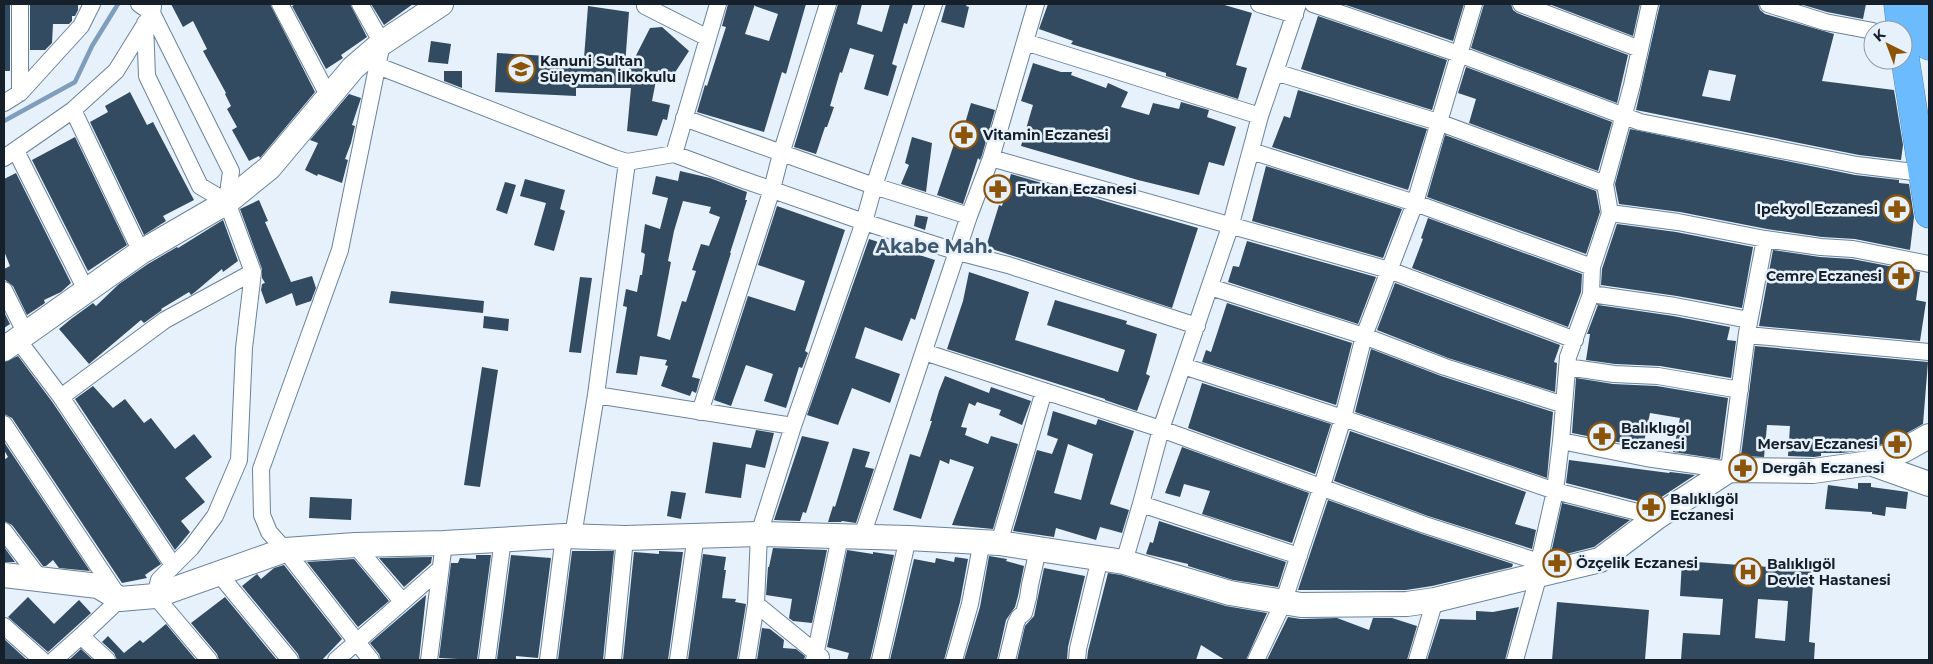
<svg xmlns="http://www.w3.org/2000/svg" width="1933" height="664" viewBox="0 0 1933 664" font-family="Montserrat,sans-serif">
  <rect width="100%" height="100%" fill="#e6f1fc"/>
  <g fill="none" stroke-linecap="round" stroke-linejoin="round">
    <path stroke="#7e9ebb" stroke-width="4.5" d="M4 121 75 82 92 46 118 4"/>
  </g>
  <path fill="#324b60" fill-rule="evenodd" d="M4 4H10V71H4Z
    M30 4H78V10L75 16H72V21L69 24H53L52 43 45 50H30Z
    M171 4H270L315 92 260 158 259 156 249 161 232 130 237 127 227 109 231 106 225 94 226 93 203 51 207 49 193 21 183 27Z
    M296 4H350L367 37 341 55 343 58 326 69 292 6Z
    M371 4H413L384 25Z
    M728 4H755L745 34 769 41 778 14 755 6V4H806L786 74 782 72 764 132 697 112 705 85 707 86 726 27 722 26Z
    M838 4H862L857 24 882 32 890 4H913L907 24 904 23 892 64 897 66 888 96 864 89 874 55 850 48 842 73 840 72 830 106 834 107 827 127H825L816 154 794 147Z
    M946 4H967L966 6 969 7 964 28 941 22Z
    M1048 4H1221L1252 13 1236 65 1247 68 1238 99 1166 76V73L1071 44 1073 41 1039 29Z
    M1343 4H1464L1453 41Z
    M1484 4H1511L1513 10 1517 13 1628 55 1617 103 1471 48Z
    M1549 4H1640L1633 36Z
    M1660 4H1758L1760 10 1765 14 1834 34 1822 81 1894 90 1903 145 1901 160 1859 155 1636 110ZM1709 70 1736 75 1730 101 1702 96Z
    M1800 4H1866L1863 19 1827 12Z
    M588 6 629 12 624 79 650 28 662 27 689 51 674 74 658 70 652 101 670 105 667 120 663 119 657 136 627 131 631 88H576V96L495 92 497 53 584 58Z
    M1318 16 1447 60 1432 110 1301 69Z
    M431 41 451 44 448 64 428 62Z
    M1033 63 1061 72H1072L1071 75 1106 88 1108 83 1128 92 1121 107 1149 115 1153 103 1179 109 1181 102 1209 110 1207 117 1236 127 1224 166 1209 162 1199 195 1138 180 1021 146 1033 105 1021 101Z
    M1466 67 1612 122 1598 171 1469 123 1476 99 1458 93Z
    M444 71H462V88L444 81Z
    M1298 90 1427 129 1408 190 1272 147 1284 116 1290 118Z
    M130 92 147 125 153 122 194 200 163 216 166 221 144 235 90 122 108 112 105 106Z
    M349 94 361 98 352 125 355 126 351 143 345 159 348 160 342 183 318 174 317 176 305 170 318 143 310 140Z
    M971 103 995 110 982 155 980 160 978 158 963 204 937 195 959 129 963 130Z
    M1630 129 1855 175 1899 180V183L1909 184 1914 217 1910 250 1855 239 1822 237 1767 229 1680 212 1619 204 1615 184Z
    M1445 135 1596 191 1600 212 1586 254 1427 197Z
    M75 137 127 245 88 271 32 160Z
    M912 137 932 143 926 192 901 184 909 165 905 163Z
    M1266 166 1402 209 1383 258 1252 221Z
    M680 171 710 178 747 192 745 200H747L730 253H731L692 377 700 379 696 393 692 391 690 396 661 386 668 366 665 365 667 360 640 356 637 375 616 373 627 307 623 306 626 289 637 292 640 275H642L645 254 641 252 645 224 660 229 668 198 652 194 656 176 678 181ZM683 201 711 207 709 213 720 217 709 246 701 244 692 270 696 271 686 302 682 301 670 340 657 336 671 262 668 261 674 231Z
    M16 173 71 283 61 292 44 300 45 303 27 315 13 286 4 279V269L10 266 4 251V179Z
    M1011 174 1198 228 1172 308 986 247 999 205 1002 206Z
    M525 179 565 190 560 209 565 211 554 251 534 245 546 203 520 196Z
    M505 182 516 185 507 214 496 210Z
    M259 200 268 221 265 222 291 282 312 276 316 288 311 301 296 306 292 293 266 304 261 290 262 284 265 283 262 278V269L240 209Z
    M777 206 845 230 805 351 808 353 802 368 799 367 786 408 764 401 773 374 746 365 731 406 714 400 748 296 795 311 805 281 758 265Z
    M916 215 928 217 925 230 914 226Z
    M1428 218 1582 274 1581 292 1568 327 1412 268 1423 239 1421 238Z
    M223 220 238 261 223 272 222 269 195 292 191 295 189 292 161 309 162 310 144 323 141 320 89 364 59 329 71 319 93 303 96 306 119 284 148 264 177 247 178 248Z
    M1617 224 1676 232 1753 247 1742 308 1677 296 1601 285 1602 269Z
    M869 239 935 260 915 320 911 318 902 341 865 327 855 358 900 374 890 403 852 388 838 425 807 415Z
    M1247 241 1376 277 1358 324 1228 282 1233 266 1239 267Z
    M1773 250 1820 257 1852 259 1920 272 1916 300 1926 302 1920 341 1759 326Z
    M969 272 1029 292 1015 340 1118 372 1125 350 1047 325 1055 300 1127 321 1126 324 1157 334 1146 374 1150 376 1137 411 1105 400V399L947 349 963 301Z
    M580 277 592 278 581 353 569 352Z
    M1395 283 1560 345 1554 362 1557 363 1555 392 1448 358 1377 330Z
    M391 291 484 301 483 313 389 303Z
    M1227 303 1352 343 1336 405 1202 362 1206 350 1211 352Z
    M1598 305 1673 316 1730 327 1727 340 1736 341 1731 378 1660 366 1615 364 1586 360 1590 334H1587Z
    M4 312 10 324 4 328Z
    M484 316 509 319 508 331 483 328Z
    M1755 346 1928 362 1923 424 1898 438 1867 450 1841 453H1821V456L1814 457 1788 456 1790 426 1767 425 1764 457 1741 456Z
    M1371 349 1441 376 1553 412 1547 478 1355 412Z
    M18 356 53 403 161 564 145 575 147 578 122 583 12 418 4 414V362Z
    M482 367 498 370 480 487 464 485Z
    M945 376 989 393 991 387 1031 401 1022 425 999 415 1001 410 977 402 975 406 969 403 961 427 967 428 965 435 988 444 991 436 1018 444 993 529 952 525 974 467 950 459 949 464 940 460 921 519 893 510 910 454 920 457 932 421H930L939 391Z
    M1576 378 1613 384 1657 386 1728 398 1720 459 1673 452 1680 418 1650 413 1643 447 1572 433Z
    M1202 383 1331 424 1315 474 1188 428Z
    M93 386 113 408 125 399 144 423 151 418 175 449 194 434 212 457 185 478 205 502 181 521 190 532 175 550 75 399Z
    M1053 411 1096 425 1098 419 1134 431 1110 504 1129 510 1122 533 1100 527 1096 540 1056 528 1054 537 1013 531 1037 450 1052 454 1058 439 1047 435ZM1068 444 1093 454 1081 500 1054 493Z
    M756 430 774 433 765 468 746 464 741 498 705 493 713 442 751 448Z
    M1350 431 1526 492 1515 524 1536 530 1532 549 1428 516 1334 481Z
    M802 436 829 442 806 513 803 512 800 521 774 520Z
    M4 442 90 571 59 568 53 560 46 566H43L12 525 4 521V460L8 457 4 450Z
    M1182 447 1309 493 1292 543 1202 514 1210 491 1184 484 1180 497 1165 493Z
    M853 448 870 452 865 467 874 469 856 523 842 521 841 522H828L833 506 835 507Z
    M1569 460 1669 473 1670 472 1695 475 1654 502 1645 499V503L1566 483Z
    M1858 483H1871V487L1908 492 1906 509 1886 507 1885 516 1872 514V512L1825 509 1828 485 1858 489Z
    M671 491 686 493 681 519 667 516Z
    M310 497 352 499 351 520 309 518Z
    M1328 500 1422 534 1513 564 1512 567 1432 586 1406 590H1298Z
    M1562 503 1630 520 1594 547 1550 558Z
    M1159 521 1286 562 1278 587 1233 580 1188 566V564L1146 554 1150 542 1153 543Z
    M4 547 15 562H4Z
    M773 548 827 550 812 623 793 621 789 618 792 599 766 595 768 567H769Z
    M847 550 873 554V552L894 555 870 660H847L849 653 827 647Z
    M572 551H614L603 660H558Z
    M659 551 683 552 668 660H623L634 552 659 554Z
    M703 554 726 557 724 570H726L722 598 736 599 735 602 746 604 737 660H688Z
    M476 555H491L477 660 439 658 451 563H458L460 558 476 559Z
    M511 555 551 558 538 658 516 656V660L497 659Z
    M989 556 1007 559 1006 561 1024 566 1018 596 1015 607 1006 620 997 660H964L980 607Z
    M432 557 431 563 404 587 379 558Z
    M955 557 968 559 960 602 944 660H890L914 559 935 563 936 558 954 562Z
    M354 559 389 601 358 627 307 562Z
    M1682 561 1814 570 1809 642 1815 643 1814 660H1681L1683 633 1720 635 1723 599 1680 596ZM1758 599 1788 601 1785 641 1755 638Z
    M284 565 342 639 322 660H300L298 654 242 586 257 574 261 579 274 568Z
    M1044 568 1085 576 1068 647 1067 660H1017L1025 626 1034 616Z
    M1108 573 1121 575 1226 606 1267 613 1246 660H1225L1201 645 1196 660H1087L1088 651Z
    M426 595 419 660H381L379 654 370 643Z
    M28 597 54 624 79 600 91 613 48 652 8 617Z
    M225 597 277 660H219L217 654 191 623Z
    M1557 602 1649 610 1645 660H1552Z
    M1519 607 1505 660H1427L1440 619 1476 620V611L1493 612Z
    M1288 617 1301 619 1337 618 1369 630 1373 618H1392L1417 626 1407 660H1267Z
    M166 624 196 660H117L114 653 102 642 108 636 124 653 140 640 143 643Z
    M762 628 770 629 784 640 783 648 796 649 805 656 804 660H757Z
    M4 639 27 660H4Z
    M81 649 93 660H69Z"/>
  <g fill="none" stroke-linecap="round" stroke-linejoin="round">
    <g stroke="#69839b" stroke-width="18">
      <path id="street" d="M20 4V93
        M139 4 152 13 231 171 227 202 253 272 244 348 239 460 215 516 191 548 159 580 155 596 209 660
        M280 4 328 95
        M360 4 382 43 340 250 261 469 262 515 269 532 285 550 371 660
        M646 4 645 6 708 38
        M1259 4 1295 15
        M1313 4 1459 54 1640 122 1857 165 1922 173
        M1521 4 1640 49
        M1768 4 1825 22 1873 31
        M145 23 147 76 200 186 227 202
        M1025 42 1260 116
        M378 66 614 158 627 162 674 154 741 179 864 222 958 252 1008 265 1197 326
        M1275 72 1438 122 1605 184
        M4 103 20 93 60 49 81 26 92 4
        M73 110 141 252
        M684 118 874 186 969 216
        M16 151 86 290
        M1251 151 1415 203 1592 267
        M674 154 718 4
        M4 158 73 110 116 71 152 13 153 6
        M991 158 1389 270 1575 340
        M1610 213 1678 222 1765 239 1821 247 1853 249 1929 264
        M1210 287 1364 336 1445 367 1564 405
        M4 290 26 334
        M1591 294 1675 306 1749 320
        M1747 335 1929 352
        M18 340 61 397 173 565
        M924 352 1161 429 1425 525 1539 562
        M1183 366 1343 418 1555 491 1657 517
        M1567 367 1614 374 1658 376 1740 390
        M596 395 793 426
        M61 397 165 320 253 272
        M700 412 772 189 781 154 828 4
        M4 424 120 599 81 636 107 660
        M1561 441 1646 458 1729 470 1747 333 1765 239
        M1141 504 1299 556
        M4 531 41 580
        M573 536 596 395 627 162
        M862 536 969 216 991 158 1036 4
        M999 543 1044 391
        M355 545 402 601
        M1124 562 1141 504 1161 429 1231 224 1260 116 1298 4
        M219 574 290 660
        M756 604 821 657
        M4 626 42 660
        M54 660 81 636
        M336 660 440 569
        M429 660 444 543
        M487 660 503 539
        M548 660 564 536
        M613 660 625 538
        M678 660 696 535
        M747 660 756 604 759 534 793 426 864 222 874 186 934 4
        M814 660 840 537
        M880 660 908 538
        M954 660 970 604 982 541
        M1007 660 1016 623 1019 617 1024 613 1028 598 1030 585 1038 549
        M1077 660 1078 649 1100 558
        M1256 660 1283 603 1322 486 1343 418 1364 336 1415 203 1474 4
        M1417 660 1435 600
        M1515 660 1539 574V562L1555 491 1561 441 1568 357 1591 294 1592 267 1610 213 1605 184 1632 85 1650 4"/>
    </g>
    <g stroke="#69839b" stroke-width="26">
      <path id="secondary" d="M4 349 141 252 227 202 269 168 353 68 382 43 441 4
        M1870 463 1929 484
        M4 575 98 586 120 599 155 596 285 550 355 545 444 543 564 536 625 538 759 534 908 538 999 543 1124 562 1230 593 1301 605 1407 604 1435 600 1600 560 1657 517 1729 470 1813 471 1870 463 1904 450 1929 436"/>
    </g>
    <g stroke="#4f85b4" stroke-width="29">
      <path id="highway" d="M1898 4 1901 30
        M1922 4 1929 46
        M1903 45 1929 214"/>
    </g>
    <use href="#street" stroke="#fff" stroke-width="16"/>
    <use href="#secondary" stroke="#fff" stroke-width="24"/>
    <use href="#highway" stroke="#6dbbff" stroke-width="28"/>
  </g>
  <defs>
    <g id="school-ring" transform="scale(1.4375)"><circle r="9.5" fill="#e6f1fc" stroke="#8c5408" stroke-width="1.5"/><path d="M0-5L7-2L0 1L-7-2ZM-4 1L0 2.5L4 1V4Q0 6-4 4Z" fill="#8c5408"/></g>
    <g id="pharmacy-ring" transform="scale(1.4375)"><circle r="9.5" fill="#e6f1fc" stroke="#8c5408" stroke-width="1.5"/><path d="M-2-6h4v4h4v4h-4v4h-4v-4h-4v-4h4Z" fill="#8c5408"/></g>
    <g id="hospital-ring" transform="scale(1.4375)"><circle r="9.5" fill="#e6f1fc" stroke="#8c5408" stroke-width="1.5"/><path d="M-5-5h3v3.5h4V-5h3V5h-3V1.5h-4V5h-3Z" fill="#8c5408"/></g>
  </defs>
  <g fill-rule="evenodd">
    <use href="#school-ring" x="521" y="69"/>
    <use href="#pharmacy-ring" x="964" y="135"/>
    <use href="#pharmacy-ring" x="998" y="189"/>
    <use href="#pharmacy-ring" x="1897" y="209"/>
    <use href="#pharmacy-ring" x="1901" y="276"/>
    <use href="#pharmacy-ring" x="1602" y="436"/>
    <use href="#pharmacy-ring" x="1897" y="444"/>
    <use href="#pharmacy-ring" x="1743" y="468"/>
    <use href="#pharmacy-ring" x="1651" y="507"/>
    <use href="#pharmacy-ring" x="1557" y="563"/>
    <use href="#hospital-ring" x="1748" y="572"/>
  </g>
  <g text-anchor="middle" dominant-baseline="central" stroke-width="5" stroke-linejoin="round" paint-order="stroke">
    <g font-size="14" font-weight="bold" fill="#16202a" stroke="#e6f1fc" text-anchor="start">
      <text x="540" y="61">Kanuni Sultan<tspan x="540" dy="16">Süleyman İlkokulu</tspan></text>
      <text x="983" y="135">Vitamin Eczanesi</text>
      <text x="1017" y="189">Furkan Eczanesi</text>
      <text x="1878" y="209" text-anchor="end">Ipekyol Eczanesi</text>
      <text x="1882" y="276" text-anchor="end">Cemre Eczanesi</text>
      <text x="1621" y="428">Balıklıgol<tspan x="1621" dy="16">Eczanesi</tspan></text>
      <text x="1878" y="444" text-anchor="end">Mersav Eczanesi</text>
      <text x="1762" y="468">Dergâh Eczanesi</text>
      <text x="1670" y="499">Balıklıgöl<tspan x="1670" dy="16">Eczanesi</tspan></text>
      <text x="1576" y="563">Özçelik Eczanesi</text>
      <text x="1767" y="564">Balıklıgöl<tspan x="1767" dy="16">Devlet Hastanesi</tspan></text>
    </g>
    <g font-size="19" font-weight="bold" fill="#3f586e" stroke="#e6f1fc">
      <text x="934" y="246">Akabe Mah.</text>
    </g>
  </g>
  <rect width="1933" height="664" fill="none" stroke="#16202a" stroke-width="10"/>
  <g transform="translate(1888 45) rotate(318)"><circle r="24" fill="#e6f1fc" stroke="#939da8"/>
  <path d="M0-4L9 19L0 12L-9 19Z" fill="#8c5408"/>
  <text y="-8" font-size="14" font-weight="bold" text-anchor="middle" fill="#16202a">K</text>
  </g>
</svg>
